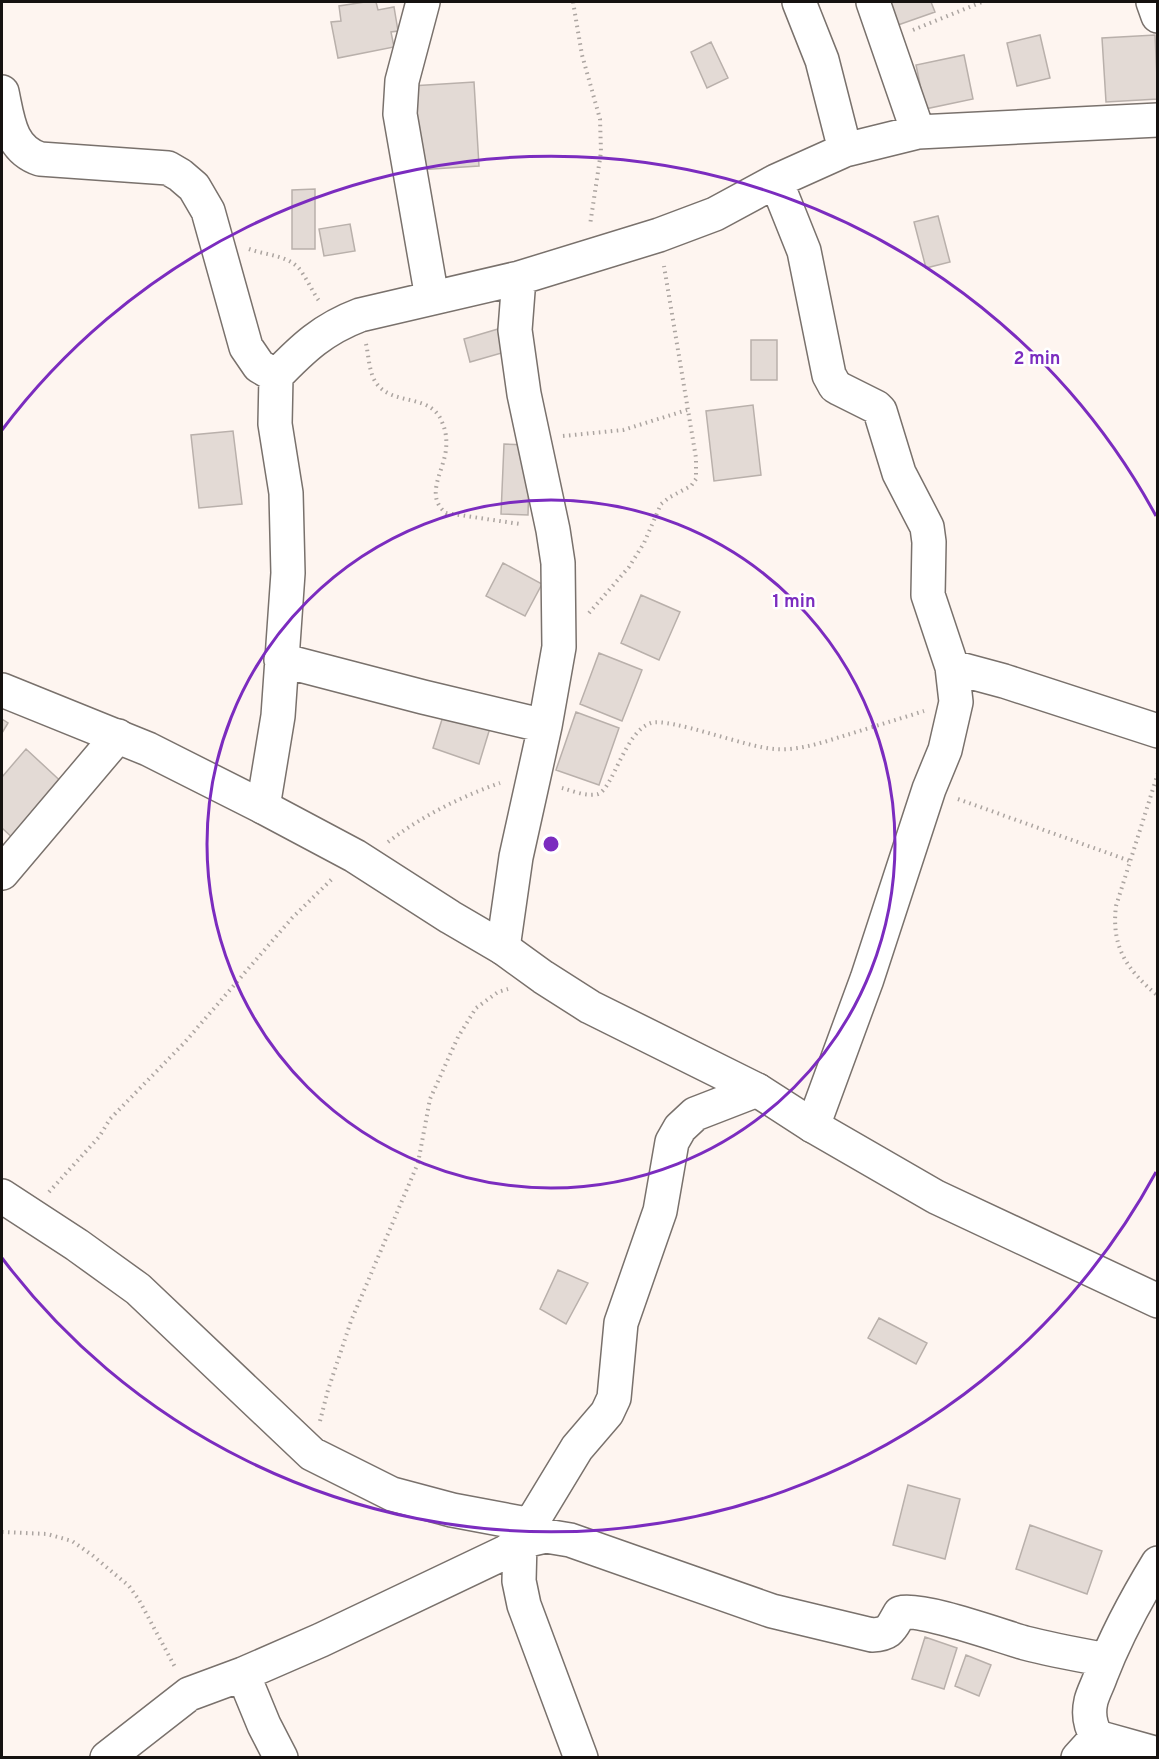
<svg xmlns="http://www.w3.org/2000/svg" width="1159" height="1759" viewBox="0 0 1159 1759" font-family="Overpass,sans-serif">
  <rect width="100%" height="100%" fill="#fef5f0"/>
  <path fill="#e3dad5" stroke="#b9b0ab" stroke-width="1.5" d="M365 2H376L378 10 394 7 398 31 391 32 394 47 338 58 331 22 341 21 339 6Z
    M890 2H931L935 12 898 25Z
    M1040 35 1050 78 1017 86 1007 43Z
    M1155 35 1158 99 1106 102 1102 38Z
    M711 42 728 78 707 88 691 52Z
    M964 55 973 99 925 109 916 65Z
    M474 82 479 166 417 170 411 86Z
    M315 189V249H292V190Z
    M938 216 950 262 926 268 914 222Z
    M350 224 355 251 324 256 319 229Z
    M498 329 505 352 470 362 464 339Z
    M751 340H777V380H751Z
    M753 405 761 475 714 481 706 411Z
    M233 431 242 504 199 508 191 435Z
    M504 444 530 445 528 515 501 514Z
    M503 563 542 584 525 616 486 596Z
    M641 595 680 612 659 660 621 643Z
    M599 653 642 670 622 721 580 704Z
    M576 712 619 728 599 785 556 770Z
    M444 713 490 728 479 764 433 748Z
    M2 719 8 723 2 733Z
    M26 749 67 787 18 843 2 828V777Z
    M558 1270 588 1283 566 1324 540 1309Z
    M879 1318 927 1343 916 1364 868 1338Z
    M908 1485 960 1499 945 1559 893 1545Z
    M1030 1525 1102 1551 1087 1594 1016 1569Z
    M925 1637 957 1648 944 1689 912 1679Z
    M966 1655 991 1665 979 1696 955 1686Z"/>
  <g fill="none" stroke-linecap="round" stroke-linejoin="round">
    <g stroke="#79716c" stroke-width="36">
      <path id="minor" d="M423 2 402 81 400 114 432 298
        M799 2 822 60 845 150
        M873 2 918 132
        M1153 2 1158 16
        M2 92C8 120 10 149 40 159L168 168 180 175 194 187 208 211 246 347 259 366 276 376
        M776 181 804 251 829 375 835 386 840 389 876 407 880 411 899 473 927 527 929 542 928 595 952 667 956 702 945 750 929 789 867 979 813 1126
        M281 660 423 697 545 726
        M952 667 1004 681 1158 731
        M263 807 278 716 288 573 286 493 275 424 276 376C303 348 323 329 360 315L519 278 659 235 715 214 776 181 845 150 918 132 1158 120
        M2 873 118 736
        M503 948 516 857 545 726 559 647 558 563 553 530 524 394 515 330 519 278
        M2 1196 77 1245 138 1289 312 1454 392 1494 452 1510 532 1525
        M1158 1563C1136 1599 1116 1636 1101 1675 1098 1684 1093 1693 1091 1701 1088 1714 1090 1726 1097 1737L1158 1754
        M243 1674 264 1725 281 1758
        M107 1758 189 1694 243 1674 321 1640 506 1552 520 1542 577 1448 607 1413 614 1398 621 1323 660 1211 672 1142 680 1128 695 1114 757 1090
        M581 1758 524 1605 519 1581 520 1542 546 1536 570 1540 772 1611 872 1635C891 1634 891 1628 900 1613 921 1607 1000 1636 1025 1643 1052 1650 1080 1655 1107 1660
        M1078 1758 1097 1737"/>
    </g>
    <g stroke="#79716c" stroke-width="36">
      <path id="tertiary" d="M2 690 148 749 263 807 355 856 450 917 503 948 543 977 590 1007 757 1090 813 1126 936 1197 1158 1301"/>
    </g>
    <path stroke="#aca5a1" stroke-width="4" stroke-dasharray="1.5 4.5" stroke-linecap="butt" d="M573 2 582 55 600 119 601 152 590 225
      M913 30 982 2
      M249 249C268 256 292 255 303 274 309 283 313 293 320 302
      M366 344C369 357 369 374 377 384 393 406 431 393 442 422 446 431 447 440 446 449 444 471 424 496 446 513L520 524
      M563 436 623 430 687 410
      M589 613 629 567 644 543 661 504 670 497 691 486 696 479V458L664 266
      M1158 773 1116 906C1111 947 1127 970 1158 996
      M562 788C573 791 587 797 598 794 613 789 625 731 651 723 669 717 748 748 775 749 801 751 826 741 850 734 875 726 899 719 924 711
      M958 799 1130 861
      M388 842C422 816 460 797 500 783
      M49 1192 99 1137 110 1119 185 1042 292 918 333 878
      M320 1421 328 1390 351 1321 418 1163 430 1099 458 1037 476 1008 498 992 508 989
      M2 1532 47 1534 72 1541 92 1555 129 1586 139 1600 175 1667"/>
    <use href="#minor" stroke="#fff" stroke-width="33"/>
    <use href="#tertiary" stroke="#fff" stroke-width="33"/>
  </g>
  <g fill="none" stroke="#7b2cbf" stroke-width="3">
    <circle cx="551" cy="844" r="344"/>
    <path d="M1156 1172A688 688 0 0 1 2 1258M2 430A688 688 0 0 1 1156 516"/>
  </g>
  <circle cx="551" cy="844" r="9" fill="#7b2cbf" stroke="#fff" stroke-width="3"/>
  <g font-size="18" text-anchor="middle" font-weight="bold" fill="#7b2cbf" stroke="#fff" stroke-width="5" stroke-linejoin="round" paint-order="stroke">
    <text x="1037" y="364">2 min</text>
    <text x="794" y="607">1 min</text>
  </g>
  <rect width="1159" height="1759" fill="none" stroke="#151210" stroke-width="6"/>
</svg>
